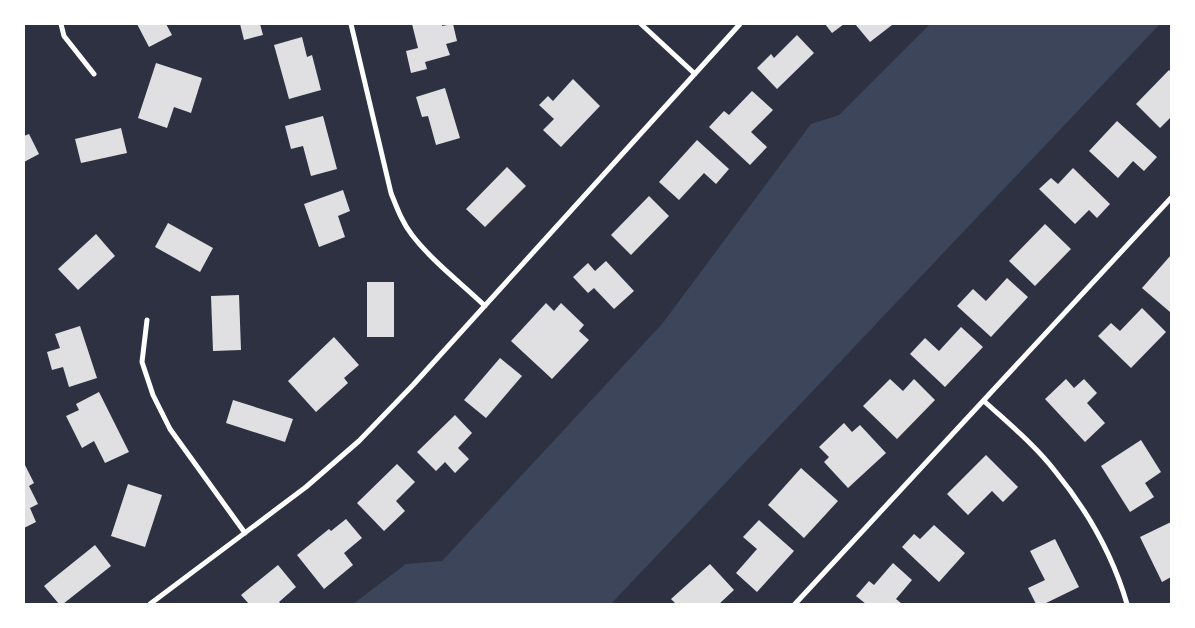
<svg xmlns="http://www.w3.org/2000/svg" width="1195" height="628" viewBox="0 0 1195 628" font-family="Arial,sans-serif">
  <rect width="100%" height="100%" fill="#2d3142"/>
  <path fill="#3c4559" d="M930 24H1160L611 604H353L406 564 442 561 662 324 811 124 839 115Z"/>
  <path fill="#e0e0e3" d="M137 24H166L172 35 149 47Z
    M240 24H260L263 35 244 40Z
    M412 24H442V26L453 24 457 41 446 44 450 55 425 62 427 69 411 73 406 51 418 48Z
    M825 24H844L832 33Z
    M855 24H891L892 25 870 42Z
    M797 35 814 53 777 89 757 68 771 54 774 58Z
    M302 37 307 57 312 55 321 90 289 99 274 45Z
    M156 63 202 78 191 113 174 107 167 128 138 118Z
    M1169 70 1171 72V117L1160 128 1136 104Z
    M573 79 600 106 561 147 543 130 554 119 539 105 548 96 553 101Z
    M445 88 460 138 436 145 428 116 422 117 416 97Z
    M752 91 773 110 751 132 767 147 750 165 709 127 724 111 729 115Z
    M323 116 337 169 311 176 303 146 291 149 285 126Z
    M1117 121 1157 157 1144 171 1133 161 1118 178 1089 151Z
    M121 128 127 153 81 163 75 139Z
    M29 134 39 154 24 162V136Z
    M697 140 729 169 716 184 704 173 679 200 659 182Z
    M507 167 526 186 485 227 466 209Z
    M1073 168 1110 204 1097 218 1089 210 1075 224 1039 189 1051 178 1058 184Z
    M343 190 350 211 338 216 345 237 319 247 304 204Z
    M649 196 669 216 631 255 611 235Z
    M168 223 213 248 200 272 155 247Z
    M1045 224 1071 249 1035 286 1009 261Z
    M96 234 115 256 78 290 58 269Z
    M1171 255V310L1170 312 1142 288Z
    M606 261 634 291 614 309 594 288 588 293 573 277 588 263 595 271Z
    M1007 278 1028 297 991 337 957 306 973 289 986 301Z
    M367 282H394V337H367Z
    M239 295 241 350 213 351 211 296Z
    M546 303 554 311 561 303 584 325 579 331 589 340 552 379 511 341Z
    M1142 308 1166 332 1131 368 1098 336 1111 323 1120 331Z
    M80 326 97 378 69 387 63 367 52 370 47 352 60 348 55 334Z
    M961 327 983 347 945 387 910 354 925 338 939 351Z
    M334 337 359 365 344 378 348 383 316 412 288 381Z
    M500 358 522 376 486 418 464 400Z
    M890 379 903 391 914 379 935 400 897 439 863 406Z
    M1066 379 1074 388 1084 379 1097 393 1087 403 1105 423 1085 442 1045 399Z
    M99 392 129 452 105 463 94 441 82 448 66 416 79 410 76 404Z
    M233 400 293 419 285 442 226 423Z
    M455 415 472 433 458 448 469 459 455 473 445 462 436 471 417 452Z
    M844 423 852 432 860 425 886 453 848 488 824 462 829 457 819 447Z
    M1141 440 1161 472 1145 483 1154 497 1130 512 1101 466Z
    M986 455 1018 487 1003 502 992 491 968 515 947 494Z
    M397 464 415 482 396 501 405 511 384 531 357 503Z
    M24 465H25L34 483 29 486 38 504 30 508 36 522 24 528Z
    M801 468 838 501 804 538 768 505Z
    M128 484 162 495 145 547 111 536Z
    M346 519 362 538 344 553 353 565 324 589 297 555 329 529 331 531Z
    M759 520 794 551 757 592 736 573 757 549 743 537Z
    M1171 522V577L1162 582 1140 537Z
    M934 525 965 553 939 582 902 547 914 534 920 539Z
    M1055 539 1079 587 1044 604H1036L1028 588 1045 580 1030 551Z
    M95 545 111 566 63 604H59L44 586Z
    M893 563 912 580 896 599 902 604H866L856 596 869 581 874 585Z
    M710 564 734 590 719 604H676L671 599Z
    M278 565 296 587 279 602 281 604H249L241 595Z"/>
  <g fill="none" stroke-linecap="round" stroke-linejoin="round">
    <path stroke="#fff" stroke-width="5" d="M61 24 64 36 94 74
      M351 24 391 193C397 208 402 222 412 235 432 261 461 283 485 306
      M641 24 695 74
      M147 320 142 362 153 395 170 429 245 533
      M984 401C1008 423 1035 445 1055 471 1087 510 1113 556 1127 604
      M150 604 306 487 359 441 413 385 740 24
      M795 604 1171 198"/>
  </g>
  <rect width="1195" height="628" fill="none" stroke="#ffffff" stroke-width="50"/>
</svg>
